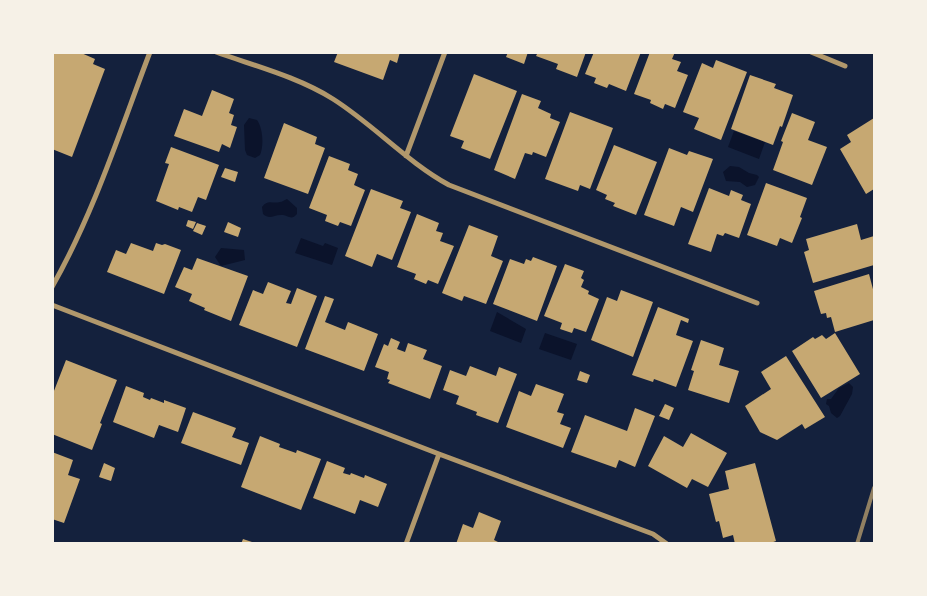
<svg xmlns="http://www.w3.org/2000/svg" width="927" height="596" viewBox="0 0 927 596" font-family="'Sofia Sans Condensed',sans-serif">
  <rect width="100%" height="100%" fill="#14213d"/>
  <path fill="#0b132b" d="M249 118 257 120C263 128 264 146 260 155L255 158 247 155 245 150 244 125Z
    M734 131 765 142 759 159 728 147Z
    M730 166 739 167 749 173 757 175 759 177 755 185 747 187 740 182 726 181 723 172Z
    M287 199 297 208V214C291 221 289 215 281 215 273 215 270 220 263 214L262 207C268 199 272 204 280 202 282 202 284 200 287 199Z
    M301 238 323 246 325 243 338 248 332 265 295 253Z
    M221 248 244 250 245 260 221 266 215 257Z
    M497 312 526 329 521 343 490 331Z
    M545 333 577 344 571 360 539 349Z
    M849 383 853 387 852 394 840 416 837 418 831 413 829 406 826 404 827 399H831L839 388Z"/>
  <path fill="#c6a872" d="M52 52H79L95 59 93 64 105 69 72 157 52 149Z
    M338 52H400L397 63 390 60 383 80 334 62Z
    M508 52H528L524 64 506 57Z
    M538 52H586L577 77 556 69 558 64 536 56Z
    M594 52H641L626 91 609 84 607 88 594 83 596 78 585 74Z
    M650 52H675L672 59 681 62 677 71 688 75 675 108 665 104 663 109 650 103 651 100 634 94Z
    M716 60 747 72 721 140 694 129 699 118 683 112 702 63 713 68Z
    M474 74 517 91 490 159 461 148 464 141 450 136Z
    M750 75 776 84 774 88 793 95 782 127 780 126 773 145 731 129Z
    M212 90 234 99 229 113 234 115 231 125 237 127 230 148 222 144 219 152 174 136 184 109 202 116Z
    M522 94 541 101 538 108 551 114 550 118 560 122 546 157 533 152 532 155 525 153 515 179 494 170Z
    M570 112 613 128 590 189 580 185 578 191 545 179Z
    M792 113 815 122 808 140 827 147 812 185 773 170 783 142 781 141Z
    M874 118V189L866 194 840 149 851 142 847 135Z
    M284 123 317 137 315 144 325 148 308 194 264 178Z
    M614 145 657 162 636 215 613 206 615 203 605 199 607 195 596 190Z
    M171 147 219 165 206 200 198 197 192 212 179 207 178 210 156 201 169 164 165 163Z
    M669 148 687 155 689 151 713 159 693 212 681 207 674 226 644 215Z
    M329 156 350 164 348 170 358 174 354 185 365 190 351 226 340 222 338 226 325 221 327 215 309 208Z
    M225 168 238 172 235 182 221 177Z
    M766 183 807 198 800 217 802 218 792 243 780 238 777 246 747 235Z
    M709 188 729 196 731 190 743 195 741 200 751 204 739 238 725 233 723 236 717 234 711 252 688 244Z
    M371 189 403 201 400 208 411 212 392 260 377 254 372 267 345 256Z
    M417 214 439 223 436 231 443 233 440 241 454 246 438 284 428 280 426 284 414 279 416 274 397 267Z
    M188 220 196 222 193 229 186 226Z
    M228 222 241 228 238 237 224 232Z
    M197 223 206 226 202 235 193 231Z
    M857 224 861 240 874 236V265L813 283 804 252 809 250 806 239Z
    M469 225 498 236 491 256 503 261 486 304 464 296 462 301 442 293Z
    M131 243 153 251 156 243 162 245 165 244 181 250 164 294 107 272 116 250 126 254Z
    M533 257 557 266 537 321 493 304 510 259 524 264 526 259 531 261Z
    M197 258 248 276 231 321 204 310 205 308 189 301 192 294 175 287 184 267 192 270Z
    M565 264 584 271 581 278 584 280 581 287 589 291 588 294 599 299 586 332 574 328 572 333 560 329 562 323 544 316Z
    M869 274 874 293V320L835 332 831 317 827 318 826 313 821 314 814 291Z
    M268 282 291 291 286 303 291 304 297 288 317 296 297 347 239 325 253 290 263 294Z
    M621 290 653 302 633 357 591 340 607 297 617 301Z
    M325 296 334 299 325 322 345 330 348 322 378 334 364 371 305 349Z
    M658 307 689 319 688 323 681 320 676 335 693 341 676 387 654 379 653 382 632 375Z
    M835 333 860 374 821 398 792 351 813 337 815 339 822 335 826 339Z
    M391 338 400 342 397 349 405 352 408 343 427 350 423 359 442 366 430 399 388 383 390 380 387 379 389 372 375 367 384 344 388 346Z
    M701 340 724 348 719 365 739 371 729 403 688 390 694 371 691 370Z
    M786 356 825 417 805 429 802 424 777 440 760 432 745 406 771 389 761 372Z
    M66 360 117 380 100 423 102 424 92 450 52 434V396Z
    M470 366 496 376 499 367 517 374 498 423 476 415 477 412 456 404 459 396 443 390 450 370 466 376Z
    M580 371 590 375 587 383 577 380Z
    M536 384 564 394 557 412 564 414 560 424 571 428 563 448 506 427 519 391 531 396Z
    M126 386 144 393 143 397 150 400 151 398 164 403V400L186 408 178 432 159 425 154 438 113 422Z
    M665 404 674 408 669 420 659 416Z
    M635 408 655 416 635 467 619 460 616 468 571 452 585 415 627 431Z
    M193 412 236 428 232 437 249 443 241 465 181 443Z
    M691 433 727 453 708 487 692 479 687 488 648 466 664 436 683 447Z
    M260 436 280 444 279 447 296 453 297 450 321 459 301 510 241 487Z
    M52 452 73 460 68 475 80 479 64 523 52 519Z
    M327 461 345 468 343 473 350 475 351 473 364 478 365 475 387 484 378 507 360 500 355 514 313 498Z
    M104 463 115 468 111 481 99 477Z
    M755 463 776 541 768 544H735L733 535 723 538 719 521 716 522 709 494 729 489 725 471Z
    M479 512 501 521 494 540 502 544H456L463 524 473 528Z
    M243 539 255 543V544H241Z"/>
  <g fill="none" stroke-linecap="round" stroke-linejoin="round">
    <path stroke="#b1986c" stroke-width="5" d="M216 52C255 66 298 77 333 99 374 125 407 162 449 185L757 303
      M811 52 845 66
      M406 156 445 52
      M52 287C94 213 120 131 150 52
      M52 305 439 454 653 534 667 544
      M406 544 439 454"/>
    <path stroke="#918062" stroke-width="4" d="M857 544 874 488"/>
  </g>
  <rect width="927" height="596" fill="none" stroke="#f6f1e7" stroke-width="108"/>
</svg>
